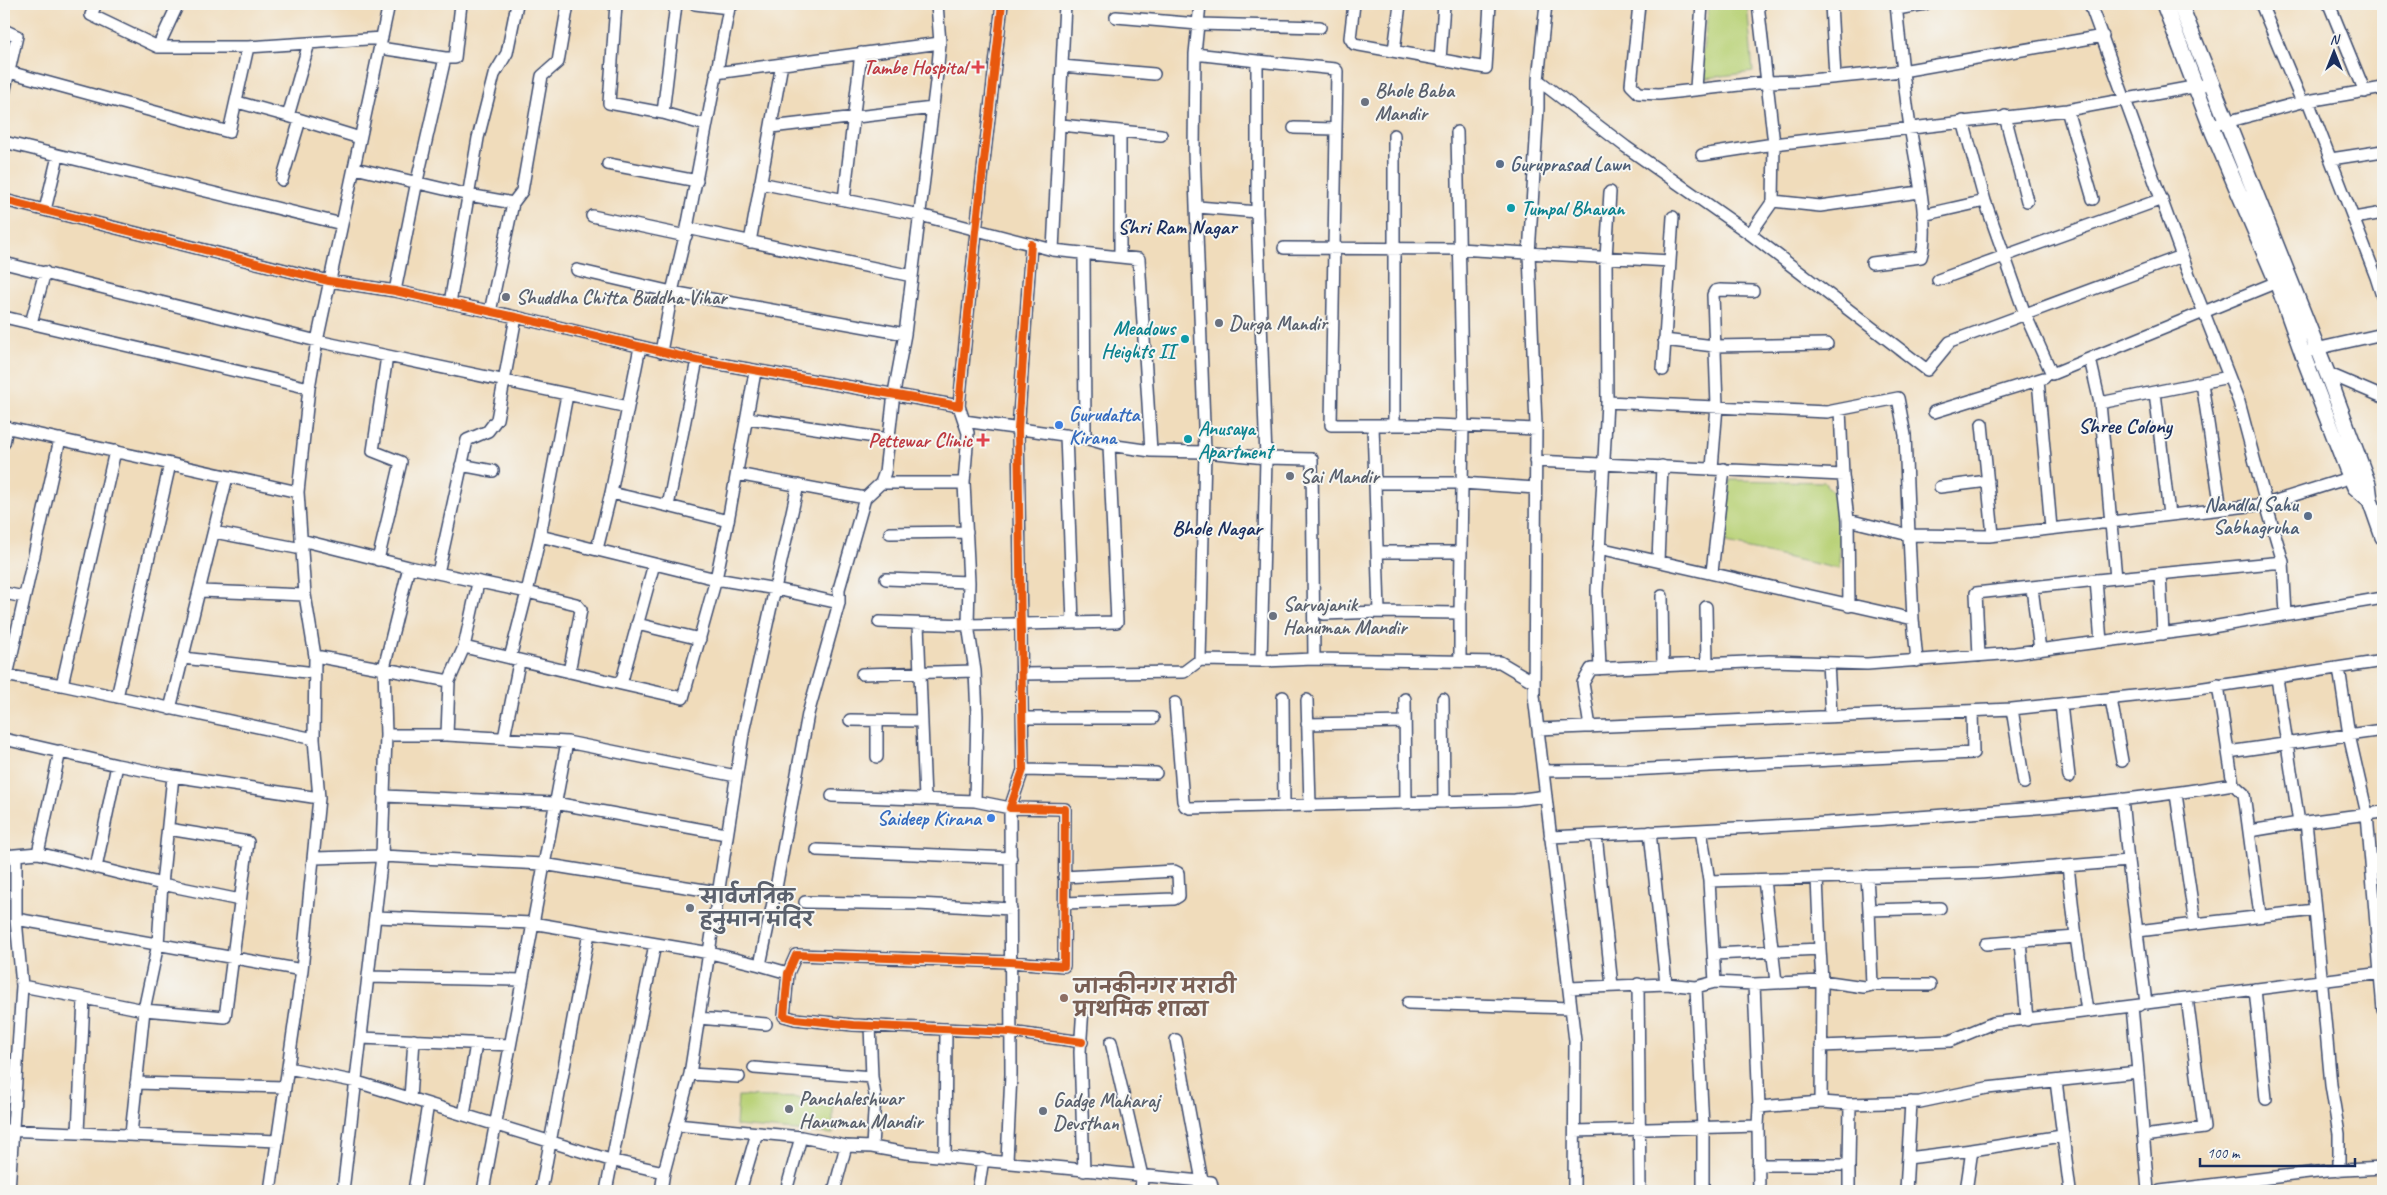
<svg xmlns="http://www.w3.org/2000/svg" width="2387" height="1195" viewBox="0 0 2387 1195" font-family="Caveat,'Playpen Sans Deva',sans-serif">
  <rect width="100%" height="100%" fill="#f6f6f2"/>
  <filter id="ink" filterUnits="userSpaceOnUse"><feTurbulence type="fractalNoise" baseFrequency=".02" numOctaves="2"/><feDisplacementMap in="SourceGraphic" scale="10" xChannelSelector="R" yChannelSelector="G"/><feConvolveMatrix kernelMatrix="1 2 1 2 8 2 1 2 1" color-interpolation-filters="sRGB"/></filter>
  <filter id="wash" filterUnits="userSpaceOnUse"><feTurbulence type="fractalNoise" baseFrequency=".0096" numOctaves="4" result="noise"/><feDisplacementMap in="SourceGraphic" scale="20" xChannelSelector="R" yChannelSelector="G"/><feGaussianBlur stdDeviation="1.12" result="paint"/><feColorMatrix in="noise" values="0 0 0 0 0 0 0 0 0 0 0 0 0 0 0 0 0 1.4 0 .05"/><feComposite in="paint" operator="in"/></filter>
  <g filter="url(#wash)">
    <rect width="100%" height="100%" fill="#f0dcbb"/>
    <path fill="#b9d278" stroke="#6a806b" d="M1709 4H1747L1753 72 1699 79Z
      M1730 480 1824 482 1841 503 1839 569 1726 544Z
      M738 1096 833 1099V1134L736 1126Z"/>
  </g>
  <g filter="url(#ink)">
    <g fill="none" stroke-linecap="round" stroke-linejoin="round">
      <g stroke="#3b496c" stroke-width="14">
        <path id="minor" d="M96 4 91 15 158 47H248L382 38
          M616 4 609 103 663 113 706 125
          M695 4 729 8
          M1354 4 1350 38 1354 44 1486 68 1490 4
          M1546 4 1538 80V108L1529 254 1536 425 1534 696 1575 1041 1574 1191
          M1639 4 1631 85 1639 93 1659 94 1766 82 1800 81 1902 71 2103 36
          M1758 4 1774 144 2067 110 2204 85
          M1831 4 1835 77
          M2090 4 2186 267 2239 402 2266 504 2358 475
          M2261 4 2302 102
          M2329 4 2365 92
          M1897 9 1925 4
          M1116 17 1198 24 1320 27
          M4 30 17 36 4 93
          M309 43 288 116 360 138
          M158 47 178 4
          M380 48 445 58 417 181 395 291
          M1394 51 1400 4
          M1195 54 1257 61V212L1266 458 1205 452 1194 151 1195 54 1200 4
          M445 58H455L461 4
          M1440 60 1444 4
          M1257 61 1335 69 1337 71 1331 425H1435L1536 429
          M1062 66 1154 74
          M9 72 229 132 248 47
          M716 73 940 43
          M1538 80 1626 147 1750 234 1927 370 1950 342 2182 256
          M1696 88 1702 4
          M2308 101 2376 277 2383 299
          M237 102 288 116
          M2067 110 2093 199
          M663 113 676 4
          M2005 116 2027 201
          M1061 125 1120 131V256
          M2211 126 2302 102 2383 88
          M771 127 933 108
          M1294 128 1336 129
          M1120 131 1161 135
          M1457 132 1463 425 1460 613 1379 612 1375 483H1462L1535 488
          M1394 135V425
          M4 142 342 224
          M1702 155 1774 144 1773 201 1750 234
          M2331 159 2383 151
          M608 164 697 181
          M355 168 469 195 513 203 522 191 542 76 558 62 568 4
          M282 180 300 120
          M760 183 920 215 1053 250 1065 4
          M1610 192 1606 258 1607 402 1827 412 1898 398 1905 435 1909 535 1989 536 2266 504 2283 562
          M4 200 329 281 395 291 516 317 697 360 959 406 976 231 1002 4
          M844 200 861 53
          M1773 201 1820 206 1919 192
          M1985 201 2025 314 2052 374 2277 282
          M1198 207 1257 212
          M45 210 58 156
          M1923 215 1985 201 1963 121
          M592 216 686 236
          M2354 218 2383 213
          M687 228 729 8 734 4
          M750 242 782 64
          M1031 244 1018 430 1023 770 1010 808 1065 809 1064 966 1010 962 796 955 788 973 784 1016 795 1019 853 1025 1010 1032 1082 1042
          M1284 248 1458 249 1670 261 1663 370
          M1053 250 1139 259 1151 451
          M1084 253 1085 438
          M1670 261 1673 217
          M4 263 317 341 628 407 611 493 597 549
          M1872 263 1921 257C1931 227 1915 159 1910 127 1904 86 1900 45 1896 4
          M577 270 672 292 905 334
          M1938 280 2162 199
          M450 303 478 138 494 75 507 53 517 4
          M490 312 513 203
          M4 317 309 388
          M31 323 45 272
          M1664 340 1714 346 1827 344
          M2311 350 2383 334
          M661 352 672 292 687 228 912 276
          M2090 359 2100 403 2116 578 2283 562 2286 614
          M2327 373 2383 397
          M2038 380 2051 528
          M2202 383 2221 509
          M2155 392 2169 515
          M2100 403 2229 377
          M959 406 968 433 964 483 969 582 968 625 975 671 977 716 975 801 1010 808 1011 1074 1007 1161
          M628 407 640 347
          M1840 410 1843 475
          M1934 412 2044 378
          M748 418 888 439
          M964 421 1085 438 1109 445
          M1982 424 1993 535
          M1373 426 1375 483
          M4 427 298 492
          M1066 435 1073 623
          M4 443 7 427
          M1535 461 1843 475 1848 520 1909 535 1913 619 1599 548
          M461 465 493 471
          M1712 468 1717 406 1713 295 1715 291 1720 290 1753 291
          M737 474 865 498
          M881 483H964
          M1940 487 1988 481
          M611 493 668 506
          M1848 520 1849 606
          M728 521 755 372
          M214 532 302 549
          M890 533 967 532
          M540 536 567 395
          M301 540 409 567 527 592 540 536 716 579 776 589 839 603V589L865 498 881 483 885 472 894 393 905 334 938 65 940 43 937 4
          M1377 552H1461
          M378 560 401 462 373 451 387 356
          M1658 561 1662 466
          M1712 572 1724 469
          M438 573 467 440 488 431 497 419 516 317
          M2160 574 2163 634
          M886 579 969 582
          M2096 580 2101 642
          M2032 588 2040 650
          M200 591 305 595
          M4 593 24 597
          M1662 596 1663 666
          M1706 607 1707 664
          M1324 614 1379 612
          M1913 619 1917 661
          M879 622 968 625 1117 622 1109 445 1151 451 1205 452 1200 660
          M637 624 700 639
          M918 624 925 799
          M464 647 621 684 654 564
          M315 656 449 681
          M1979 656 1976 593 2116 578
          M183 658 315 673
          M510 658 527 592 576 604 581 610 569 672
          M1261 661 1266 458 1312 459 1314 659
          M1460 661V613
          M1828 663 1831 715
          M2339 668 2349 735 2367 814 2383 1010
          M1600 669 1597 591 1607 402
          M862 674 975 671
          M1022 674 1184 672 1200 660 1261 661 1314 659 1500 662 1534 682
          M4 675 62 685 314 739
          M7 676 60 439
          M2277 678 2299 823
          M621 684 683 698 716 579 728 521 668 506 697 360
          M62 685 115 451
          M2218 685 2228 752 2383 730
          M117 697 170 464
          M1283 697 1284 806
          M1405 699 1406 803
          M1443 699 1444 802
          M2111 699 2122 761
          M1307 700 1310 805
          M1175 703 1183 801 1185 806 1190 808 1515 800 1546 796
          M2061 704 2069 777
          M170 709 227 477
          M2012 709 2024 783
          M1023 718H1153
          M850 720 922 721
          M877 721V757
          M1307 724 1405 722
          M1590 727 1583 683 1591 669 1769 661 1867 664 2015 653 2206 628 2383 598
          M1538 729 2012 709 2191 690 2383 661
          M386 735H447L449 681 464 647 478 583
          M447 735 567 742 736 776
          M504 738 518 668
          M4 739 117 765 173 776
          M1023 770 1156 773
          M1543 771 1629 770 1973 753 1972 711
          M2233 784 2244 794 2260 915
          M384 796 555 803 726 834
          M832 796 975 801
          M168 829 248 842 225 1017 144 1010 158 944 162 884 240 900
          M1701 830 1709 881
          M2250 831 2305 822
          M1650 832 1666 984 1696 987 1715 982 1709 881 1980 873 2128 861 2122 799
          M1596 835 1612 986
          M1550 837C1690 831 1830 824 1970 813 2058 807 2146 799 2233 784L2228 752
          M817 850 1011 858
          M38 853 60 751
          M4 856 38 853 162 884 173 776 319 798
          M315 858 382 856 543 864 717 892
          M2128 861 2146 1003 2383 973
          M96 868 117 765
          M1867 876 1869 910 1940 908
          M1064 877 1174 871 1178 873 1179 896 1174 899 1064 903
          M1764 880 1776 982
          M805 902 918 904 1011 909
          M1869 910 1872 985
          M2315 910 2331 1085 2339 1134V1171
          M375 917 532 923 710 953 760 965 776 888 808 714 839 603
          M16 919 302 970
          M2195 924 2315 910 2306 822 2383 812
          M2138 931 2195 924 2176 794
          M2076 937 2087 1011
          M2020 941 2027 1020
          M1986 944 2076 937 2068 866
          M1820 949 1822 981 1864 987 1872 985H1930
          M1714 954 1820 949 1817 878
          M760 965 788 973
          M368 977 522 980
          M1638 984 1640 1191
          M1754 984 1759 1107
          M22 986 84 998 78 1133
          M1696 987 1703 1128V1191
          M1569 988 1666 984
          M2255 989 2266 1099
          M84 998 144 1010 131 1134
          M1408 1003 1571 1008
          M1083 1007 1080 1052 1084 1171
          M699 1018 766 1024
          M870 1025 872 1077 875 1095 872 1147
          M362 1038 510 1045
          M1176 1040 1202 1181
          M1111 1042 1142 1176 1141 1191
          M1821 1046 1950 1041 1993 1023 2140 1005
          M288 1068 357 1082 610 1160 664 1172
          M754 1068 872 1077
          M2138 1072 2148 1191
          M690 1074 739 1077
          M2056 1081 2070 1191
          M136 1083 284 1087
          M410 1098 414 1040
          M1821 1102 1850 1104 1920 1102 1987 1088 2138 1072 2132 1006
          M464 1115 476 1044
          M676 1125 801 1137 846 1146 872 1147 906 1153 1211 1182 1213 1191
          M1758 1126 1759 1191
          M4 1130 277 1141
          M1575 1131 1758 1126 1759 1107 1821 1102 1822 981 1754 984 1715 982
          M2143 1136 2204 1128 2187 998
          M1972 1150 2062 1136
          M945 1156 946 1029
          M1908 1158 1972 1150 1966 1191
          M1758 1165H1849L1850 1104
          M9 1191 22 986 16 919V856
          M270 1191 302 970 319 798 314 739 315 656 305 595 298 492 309 388 317 341 389 4
          M343 1191 382 856 386 735 384 668 409 567
          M414 1191 428 1104
          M483 1191 567 742
          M541 1191 589 933
          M606 1191 655 944
          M661 1191 664 1172 690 1074 744 728 798 485
          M740 1191 757 1133
          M786 1191 801 1137
          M834 1191 846 1146
          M978 1191 983 1159
          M1849 1191V1165
          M1906 1191 1911 1102
          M2160 1191 2326 1171 2383 1168"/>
      </g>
      <g stroke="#3b496c" stroke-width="18">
        <path id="major" d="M2164 4 2213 132 2277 282 2306 363 2347 469 2355 487 2370 500
          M2180 4 2327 373 2368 484 2370 500 2383 537"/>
      </g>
      <use href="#minor" stroke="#fff" stroke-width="11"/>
      <use href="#major" stroke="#fff" stroke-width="15"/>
      <g stroke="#f6f6f2" stroke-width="11">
        <path id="cycleway" d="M4 200 329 281 395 291 516 317 697 360 959 406 976 231 1002 4
          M1031 244 1018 430 1023 770 1010 808 1065 809 1064 966 1010 962 796 955 788 973 784 1016 795 1019 853 1025 1010 1032 1082 1042"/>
      </g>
      <use href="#cycleway" stroke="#e8590c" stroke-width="8"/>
    </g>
  </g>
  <g fill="#e0444e" stroke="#f6f6f2" stroke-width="2">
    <path d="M975.5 59.5h5v5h5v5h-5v5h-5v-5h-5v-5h5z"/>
    <path d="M980.5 432.5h5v5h5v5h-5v5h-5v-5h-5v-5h5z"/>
  </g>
  <g fill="#6b7280" stroke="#f6f6f2" stroke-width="2">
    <circle cx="1365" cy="102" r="5"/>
    <circle cx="506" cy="297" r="5"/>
    <circle cx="1219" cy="323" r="5"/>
    <circle cx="1290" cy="476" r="5"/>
    <circle cx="1273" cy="616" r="5"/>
    <circle cx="690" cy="908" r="5"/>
    <circle cx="789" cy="1109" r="5"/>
    <circle cx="1043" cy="1111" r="5"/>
  </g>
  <g fill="#5c6f8a" stroke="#f6f6f2" stroke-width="2">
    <circle cx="1500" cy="164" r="5"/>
    <circle cx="2308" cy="516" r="5"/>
  </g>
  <g fill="#0f9aa8" stroke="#f6f6f2" stroke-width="2">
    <circle cx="1511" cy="208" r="5"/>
    <circle cx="1185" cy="339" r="5"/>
    <circle cx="1188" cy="439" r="5"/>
  </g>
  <g fill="#3f7fe0" stroke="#f6f6f2" stroke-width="2">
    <circle cx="1059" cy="425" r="5"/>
    <circle cx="991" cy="818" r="5"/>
  </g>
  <circle fill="#8d6e63" stroke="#f6f6f2" stroke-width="2" cx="1064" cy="998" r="5"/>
  <g text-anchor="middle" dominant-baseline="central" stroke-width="4" stroke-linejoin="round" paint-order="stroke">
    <g font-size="20" font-weight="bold" fill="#be3a42" stroke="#f6f6f2" text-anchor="end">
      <text x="967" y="67">Tambe Hospital</text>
      <text x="972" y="440">Pettewar Clinic</text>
    </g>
    <g font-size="20" font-weight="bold" fill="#5b616d" stroke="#f6f6f2" text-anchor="start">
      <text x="1375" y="90">Bhole Baba<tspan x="1375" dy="23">Mandir</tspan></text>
      <text x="516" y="297">Shuddha Chitta Buddha Vihar</text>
      <text x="1229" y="323">Durga Mandir</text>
      <text x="1300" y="476">Sai Mandir</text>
      <text x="1283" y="604">Sarvajanik<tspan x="1283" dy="23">Hanuman Mandir</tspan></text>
      <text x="700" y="896">सार्वजनिक<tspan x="700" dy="23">हनुमान मंदिर</tspan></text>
      <text x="799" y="1098">Panchaleshwar<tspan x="799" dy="23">Hanuman Mandir</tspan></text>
      <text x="1053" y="1100">Gadge Maharaj<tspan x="1053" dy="23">Devsthan</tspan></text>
    </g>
    <g font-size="20" font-weight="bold" fill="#4e5e75" stroke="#f6f6f2" text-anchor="start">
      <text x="1510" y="164">Guruprasad Lawn</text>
      <text x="2298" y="504" text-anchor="end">Nandlal Sahu<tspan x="2298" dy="23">Sabhagruha</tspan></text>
    </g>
    <g font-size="20" font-weight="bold" fill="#0d838f" stroke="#f6f6f2" text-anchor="start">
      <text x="1521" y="208">Tumpal Bhavan</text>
      <text x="1175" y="328" text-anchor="end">Meadows<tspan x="1175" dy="23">Heights II</tspan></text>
      <text x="1198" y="428">Anusaya<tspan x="1198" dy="23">Apartment</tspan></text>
    </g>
    <g font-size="20" font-weight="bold" fill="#366cbe" stroke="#f6f6f2" text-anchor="start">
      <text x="1069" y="414">Gurudatta<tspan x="1069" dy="23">Kirana</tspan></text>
      <text x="981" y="818" text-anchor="end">Saideep Kirana</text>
    </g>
    <g font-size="20" font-weight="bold" fill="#785e54" stroke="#f6f6f2" text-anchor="start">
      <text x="1074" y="986">जानकीनगर मराठी<tspan x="1074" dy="23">प्राथमिक शाळा</tspan></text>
    </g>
    <g font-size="21" font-weight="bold" fill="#1b2f5e" stroke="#f6f6f2">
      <text x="1177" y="227">Shri Ram Nagar</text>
      <text x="2125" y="426">Shree Colony</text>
      <text x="1217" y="528">Bhole Nagar</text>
    </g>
  </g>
  <rect width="2387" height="1195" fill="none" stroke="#f6f6f2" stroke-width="20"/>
  <g transform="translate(2334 52)" stroke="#f6f6f2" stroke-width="4" paint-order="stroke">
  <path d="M0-4L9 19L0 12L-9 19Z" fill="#1b2f5e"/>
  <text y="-8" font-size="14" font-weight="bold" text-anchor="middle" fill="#1b2f5e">N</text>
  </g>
  <path d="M2200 1158v8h155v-8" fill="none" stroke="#1b2f5e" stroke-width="2.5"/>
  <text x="2207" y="1158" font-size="15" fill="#1b2f5e" stroke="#f6f6f2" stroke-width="4" paint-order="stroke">100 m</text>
</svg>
